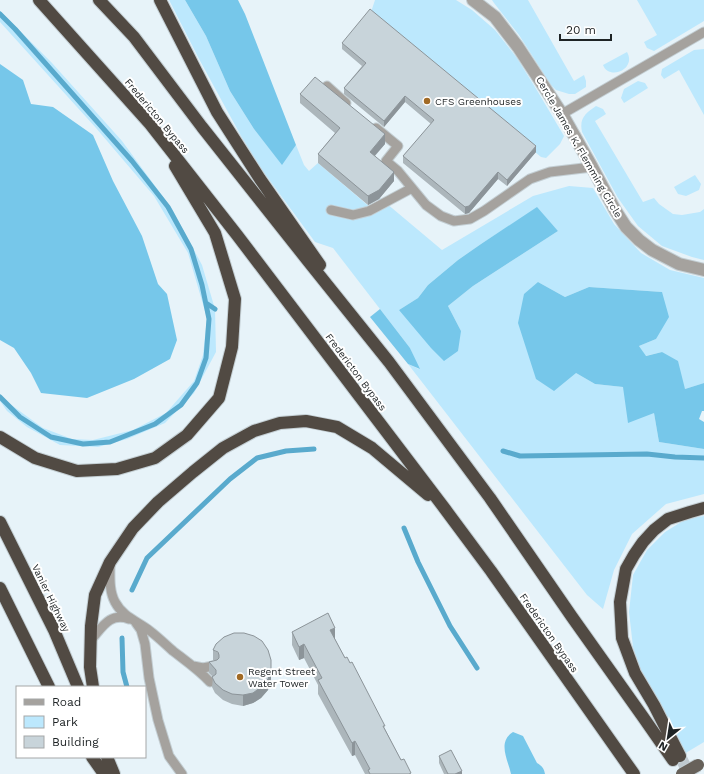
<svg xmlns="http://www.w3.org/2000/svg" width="704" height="774" viewBox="0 0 704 774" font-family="'Work Sans',sans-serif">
  <rect width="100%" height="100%" fill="#e7f3f9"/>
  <path fill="#bce8fd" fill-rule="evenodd" d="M169 0H185L206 36 230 91 254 129 282 164 296 145 304 165 309 171 318 163 371 208 380 198 442 250 533 196 569 186 593 188 614 224 641 253 670 270 704 278V383L685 389 662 352 645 356 639 346 656 339 662 292 589 287 565 297 538 282 576 373 595 384 623 387 654 413 659 442 704 449V494L666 504 632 534 614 570 603 609 587 595 408 364 419 369 410 348 333 248 315 242 262 170 241 136 199 59ZM537 208 558 231 473 286 448 306 461 331 399 310 418 298 428 285 458 260 481 244Z
    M375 0H456L472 10 495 30 517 58 538 92 564 136 560 144 546 158 541 157 370 15Z
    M492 0H528L574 81 584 75 586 81V87L575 94H569L556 90 551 85 519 35 494 3Z
    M637 0H704V21L654 51 647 48 644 42 657 35Z
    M0 11 52 63 122 141 172 209 202 265 215 309 216 352 194 393 165 423 127 439 98 447 60 445 27 427 7 411 0 401V395L10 404 43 428 72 439 93 440 133 430 166 413 194 381 203 355 207 318 188 253 154 196 96 128 0 22Z
    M704 49V115L679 70 664 79 661 75 662 69 694 50Z
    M627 52C637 69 609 81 603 65Z
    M638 81 645 83 648 88 624 103 621 98 624 89Z
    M596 106 603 109 606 114 595 121 643 202 654 198 659 204 673 214 682 215 700 212 704 209V260L692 257 662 246 638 226 618 198 582 132C579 118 586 113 596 106Z
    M695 175 701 184 699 190 686 196 678 194 674 187Z
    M704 516V742L684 754 644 681 633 647 629 612 633 575 647 550 665 532 686 519Z"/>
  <path fill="#76c7ea" d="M185 0H238L245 14 296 145 282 165 254 129 230 91 206 36Z
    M0 64 23 80 31 104 53 107 93 135 113 181 142 236 158 284 167 294 177 340 170 359 134 379 87 398 41 393 31 373 14 348 0 340Z
    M537 207 558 231 473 286 448 306 461 331 458 351 444 361 431 348 399 310 418 298 428 285 458 260 481 244Z
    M538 282 565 297 589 287 662 292 669 317 656 339 639 346 646 356 662 352 678 361 685 389 704 383V411H702L699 419 704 422V449L659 442 654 413 628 423 623 387 595 384 576 373 554 391 536 379 518 323 524 294Z
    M380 309 410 348 420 369 408 364 370 317Z
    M513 732 523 736 537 763C542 766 544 768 545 774H511C508 760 497 742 513 732Z"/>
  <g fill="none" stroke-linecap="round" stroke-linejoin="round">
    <path stroke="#59aacd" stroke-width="5" d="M0 14 15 29 132 161 168 207 191 249 202 285 209 319 206 358 197 383 181 405 155 424 110 442 83 444 51 437 20 417 0 397
      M206 303 215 309
      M503 451 520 456 647 454 675 457 704 458
      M404 528 418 562 450 626 477 668
      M132 590 147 558 230 479 257 458 286 451 314 449
      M122 638 123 672 127 687"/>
    <path stroke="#bfc9cf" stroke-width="12" stroke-dasharray="12 6" stroke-linecap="butt" d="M680 756 689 774"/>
    <g stroke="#c3ced3" stroke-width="11">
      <path id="lane" d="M327 86 346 103
        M562 114 704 32
        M376 128 398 146 386 161 398 171 426 205 441 216 454 221 470 219 484 211 530 179 550 172 592 167
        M331 210 353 215 369 211 412 188
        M110 566C110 577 109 591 115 602 123 617 137 621 150 631 158 637 165 644 173 651 186 661 199 670 210 682
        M136 623 141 630 145 644 149 678 158 720 169 756 182 774
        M90 641C102 628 109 612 129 619
        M193 666 203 668 213 666"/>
    </g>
    <g stroke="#c3ced3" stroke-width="14">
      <path id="street" d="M473 0 495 17 518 47 562 114 592 167 615 210 626 227 639 240 652 250 679 264 704 270"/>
    </g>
    <g stroke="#c3ced3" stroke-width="14">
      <path id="highway" d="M39 0 150 124 237 235 445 509 491 571 634 774
        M99 0 134 37 202 127 308 261 389 362 490 498 572 617 643 717 673 760
        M160 0 217 112 260 179 320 265
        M0 437 35 458 77 471 117 469 155 458 187 435 219 398 232 347 235 299 215 233 175 166
        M0 522 54 630 78 687
        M0 588 49 687
        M93 687 90 667 91 626 95 595 110 562 133 528 158 502 193 472 223 448 254 431 280 423 306 421 337 427 372 448 428 495
        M680 756 654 705 635 673 622 638 620 602 626 569 634 555 643 542 654 530 668 519 690 512 704 508
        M92 757 104 774
        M107 757 114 774"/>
    </g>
    <use href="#lane" stroke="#a5a29e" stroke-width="9"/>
    <use href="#street" stroke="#a5a29e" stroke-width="12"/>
    <use href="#highway" stroke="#514a43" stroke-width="12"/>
    <g stroke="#c3ced3" stroke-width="14" stroke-linecap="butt">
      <path id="primary-bridge" d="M682 774 698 765"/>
    </g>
    <use href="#primary-bridge" stroke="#67615a" stroke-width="12"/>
  </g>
  <path fill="#acb6bb" d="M342 43 536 152 507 186 498 179 469 213 465 214 403 163V156L431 124 405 102 384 127 344 94V88L362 66 342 49Z
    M300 94 385 144 375 156 394 181 379 199 368 205 318 163V154L335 133 300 103Z
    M292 632 335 639 345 658 385 729 401 760 411 774H365L355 755 352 756 318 694V685L304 658 299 660 292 645Z
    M213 650 271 680 268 690 261 698 253 703 243 706 232 704 223 700 215 693 212 687 213 677 209 673V662L215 661 213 660Z
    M439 756 462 774H444L439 763Z"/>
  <path fill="#8c9499" d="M405 96V102L384 127V121Z
    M385 134V144L370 161V152Z
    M536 146V152L507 186V180Z
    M394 172V181L379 199 368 205V196Z
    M498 172V179L469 213 465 214V207Z
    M335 628V641L330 630Z
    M304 644V658L299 660V647Z
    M271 660V680L268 690 261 698 253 703 243 706V695Z
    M355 741V755L352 756V743Z
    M462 771V774H455Z"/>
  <path fill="#c8d4da" stroke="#8c9499" d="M370 9 536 146 507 180 498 172 469 206 465 207 403 156 434 120 405 96 384 121 344 88 366 63 342 43Z
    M315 77 385 134 370 152 394 172 379 190 368 196 318 154 340 128 300 94Z
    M328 613 335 628 330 630 345 658 347 657 350 663 352 662 385 726H383L401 760 404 759 411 773 409 774H370L368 770 370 769 355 741 352 743 318 680 322 678 304 644 299 647 292 632Z
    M234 633H244L254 636 262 641 268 650 271 660V670L268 679 261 687 253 693 243 695 232 694 223 690 215 683 212 677 216 674V670L209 662 217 660 219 658V655L218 652 213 650 216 644 224 637Z
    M451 750 462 771 455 774H448L439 756Z"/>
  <g fill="#a16a25" stroke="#fff" stroke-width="1.5">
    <circle cx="427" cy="101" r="4"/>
    <circle cx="240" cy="677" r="4"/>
  </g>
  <g text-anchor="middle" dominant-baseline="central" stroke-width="4" stroke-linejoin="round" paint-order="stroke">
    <g font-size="10" fill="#1e2325" stroke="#fff" text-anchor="start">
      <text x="435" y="101">CFS Greenhouses</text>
      <text x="248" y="671">Regent Street<tspan x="248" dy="12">Water Tower</tspan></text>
    </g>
    <g font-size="10" fill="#1e2325" stroke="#fff">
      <text transform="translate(157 116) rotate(50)">Fredericton Bypass</text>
      <text transform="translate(579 147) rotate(60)">Cercle James K. Flemming Circle</text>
      <text transform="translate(356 372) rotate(53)">Fredericton Bypass</text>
      <text transform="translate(51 598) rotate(64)">Vanier Highway</text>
      <text transform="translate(549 633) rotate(55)">Fredericton Bypass</text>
    </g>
  </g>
  <rect x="16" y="686" width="130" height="72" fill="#ffffff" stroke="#a5a7a8"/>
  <rect x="24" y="699" width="20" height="6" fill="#a5a29e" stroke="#a5a7a8"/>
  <text x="52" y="706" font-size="12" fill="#1e2325">Road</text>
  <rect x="24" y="716" width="20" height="12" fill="#bce8fd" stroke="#a5a7a8"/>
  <text x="52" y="726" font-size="12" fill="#1e2325">Park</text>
  <rect x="24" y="736" width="20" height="12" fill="#c8d4da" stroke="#a5a7a8"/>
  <text x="52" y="746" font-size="12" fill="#1e2325">Building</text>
  <g transform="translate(668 738) rotate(210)" stroke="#ffffff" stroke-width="3" paint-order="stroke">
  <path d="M0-3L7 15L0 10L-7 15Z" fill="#1e2325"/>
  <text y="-6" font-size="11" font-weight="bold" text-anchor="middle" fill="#1e2325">N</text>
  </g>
  <path d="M560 34v6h51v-6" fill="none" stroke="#1e2325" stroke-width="2"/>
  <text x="566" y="34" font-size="12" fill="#1e2325" stroke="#ffffff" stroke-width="3" paint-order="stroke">20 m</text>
</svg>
